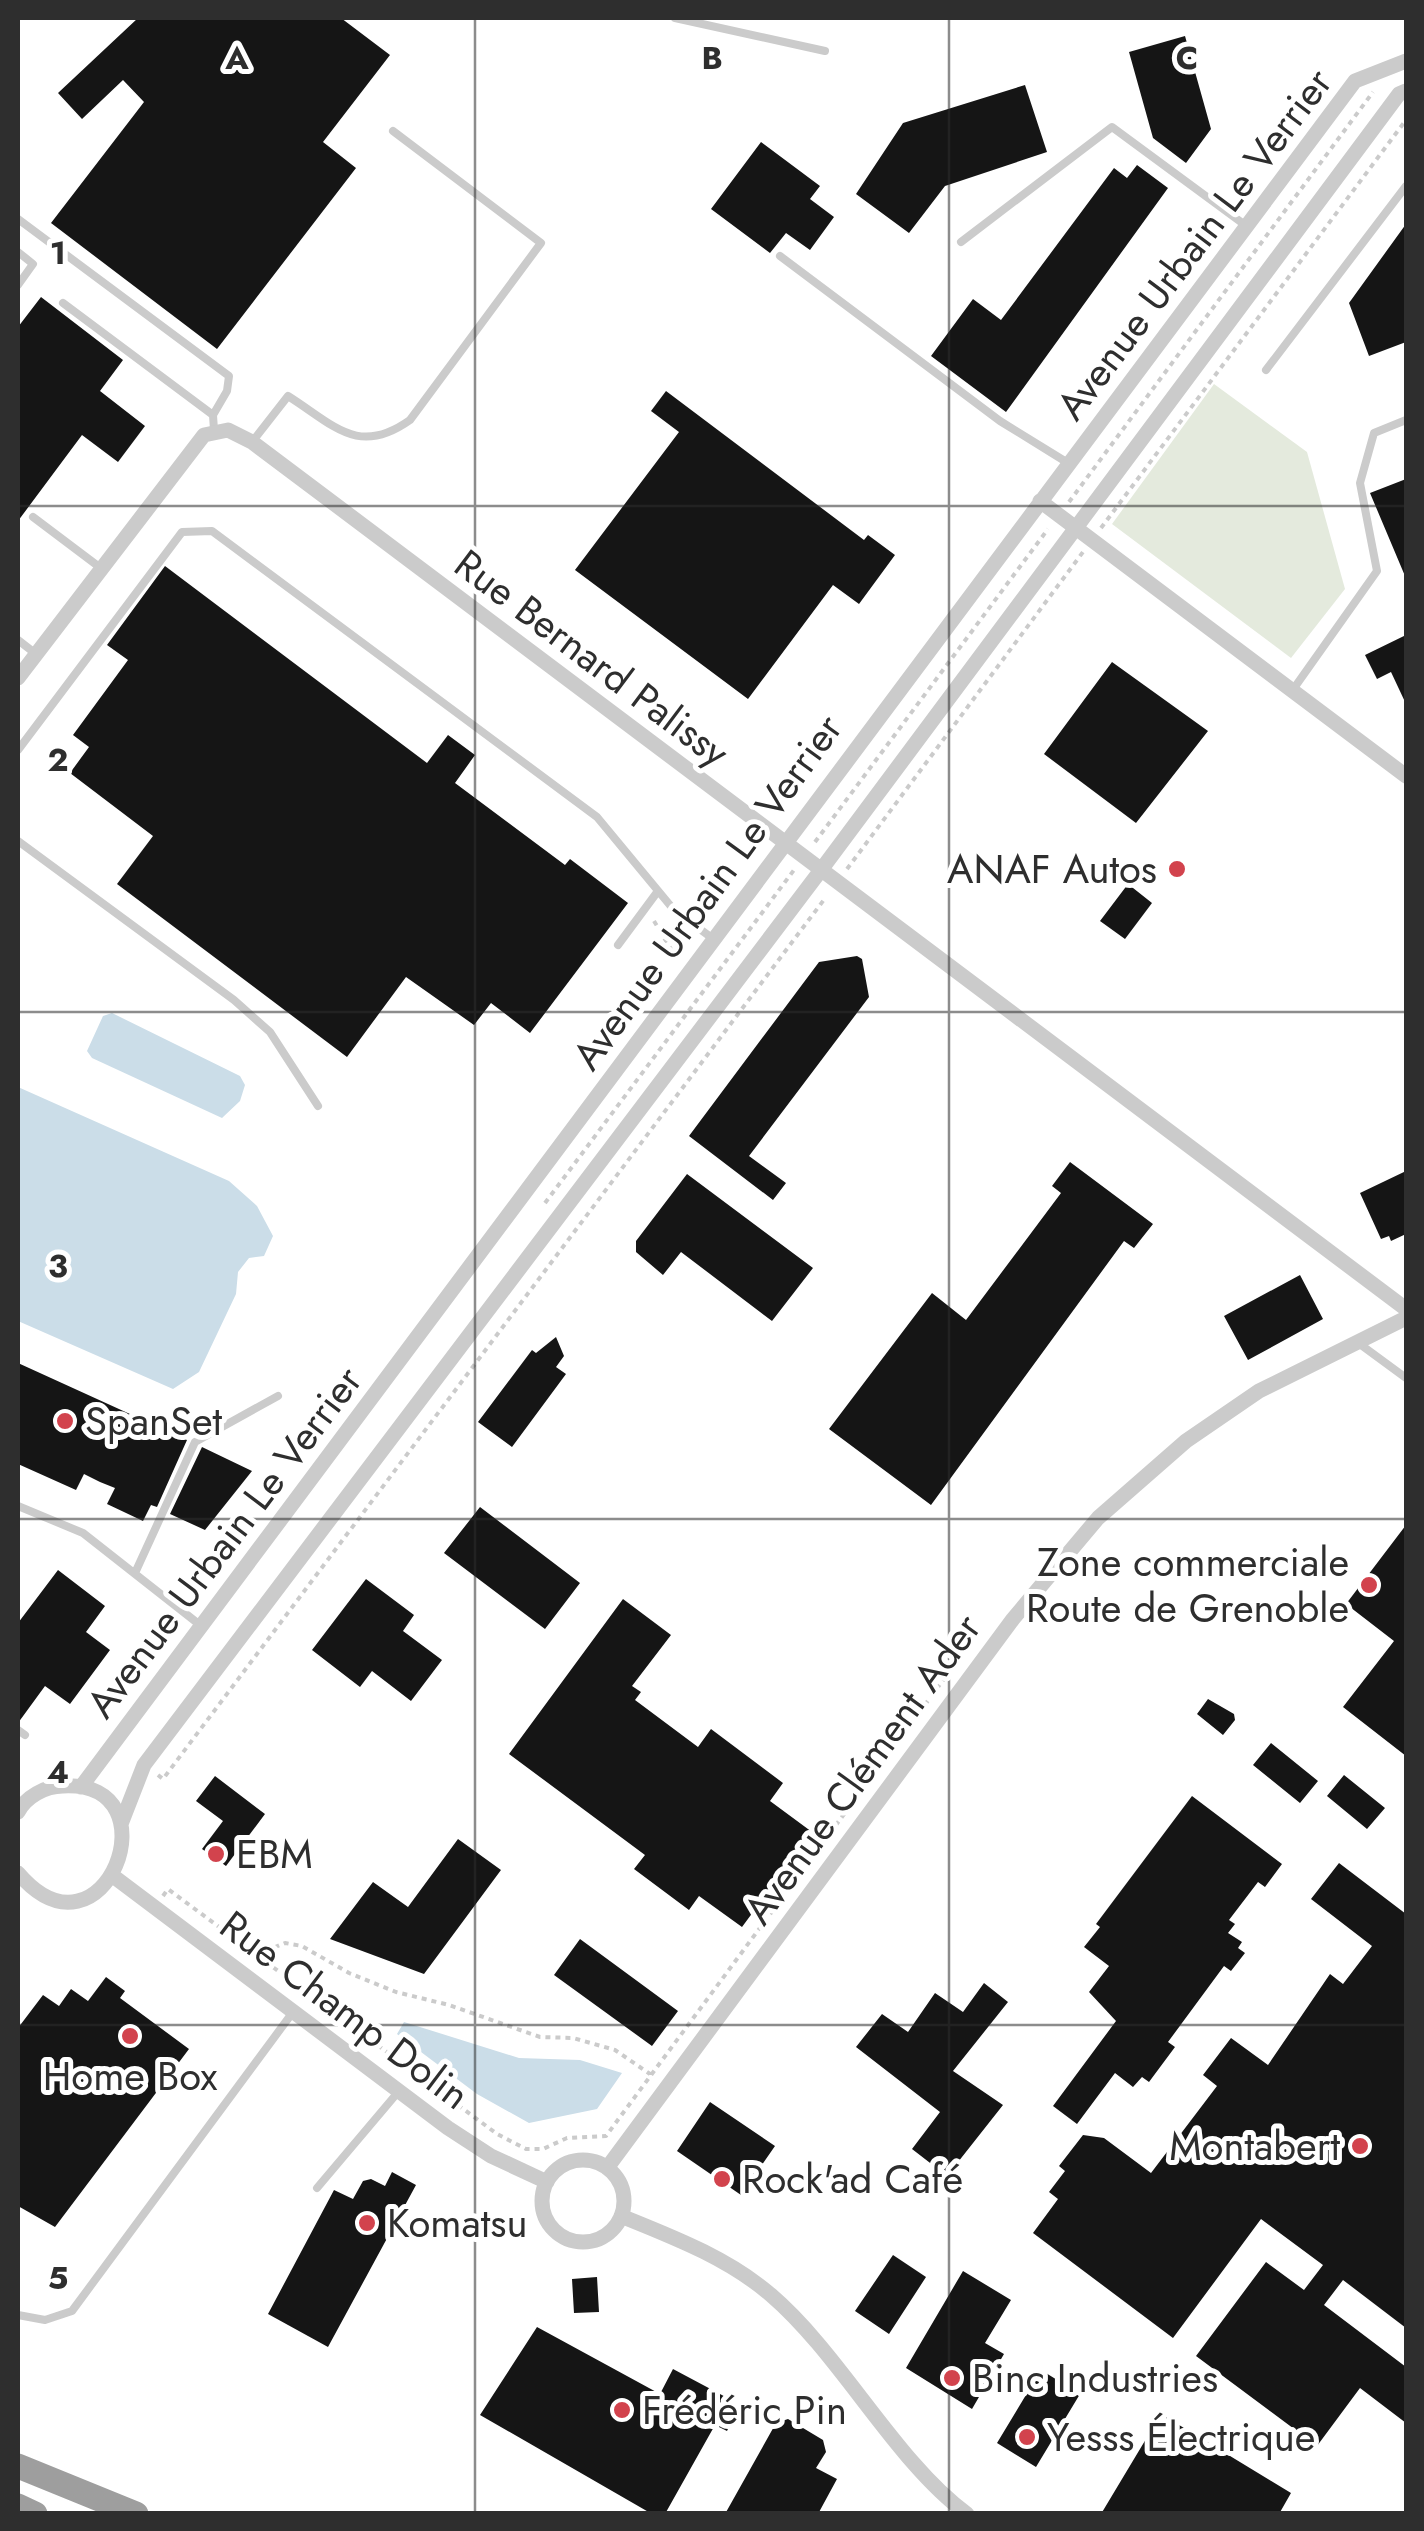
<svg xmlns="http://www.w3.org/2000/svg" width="1424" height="2531" viewBox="0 0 1424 2531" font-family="Jost,sans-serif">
  <rect width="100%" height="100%" fill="#fff"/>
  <path fill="#e4eadd" d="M1214 384 1307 452 1345 589 1291 658 1112 524Z"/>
  <path fill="#cbdde8" d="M112 1013 240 1076 245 1085 240 1101 222 1118 92 1058 87 1051 103 1016Z
    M18 1087 229 1181 257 1206 273 1236 264 1256 249 1258 238 1272 236 1294 199 1372 173 1389 18 1321Z
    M404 2022 519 2058 580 2060 622 2073 597 2109 529 2123 477 2094 397 2034Z"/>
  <path fill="#151515" d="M138 18H341L390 55 323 142 356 168 217 349 51 223 144 102 123 80 82 119 58 93Z
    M1185 36 1211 129 1186 163 1153 138 1129 52Z
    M1025 85 1047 152 945 186 909 233 856 194 903 123Z
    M761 142 820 186 810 199 834 217 810 250 786 233 770 253 711 209Z
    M1137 165 1168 188 1006 412 931 356 973 299 1001 320 1114 168 1127 178Z
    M1406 224V342L1369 356 1349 303Z
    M41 297 123 360 100 391 145 426 118 462 82 435 18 521V327Z
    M666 391 864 540 868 535 895 555 859 604 833 585 748 699 575 570 679 432 651 411Z
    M1406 479V576H1405L1370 493Z
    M165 566 427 763 448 735 475 755 455 783 565 865 570 859 628 903 530 1033 491 1003 474 1025 406 977 347 1057 117 884 153 836 70 773 89 747 73 735 128 660 107 645Z
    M1406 635V704L1391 672 1377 679 1365 655Z
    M1112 662 1208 731 1136 823 1044 754Z
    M1128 884 1152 903 1125 939 1100 921Z
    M857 956 862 959 869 997 749 1156 786 1183 773 1200 689 1136 819 962Z
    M1070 1162 1153 1224 1134 1248 1124 1241 931 1505 829 1429 932 1293 966 1320 1061 1193 1052 1186Z
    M1406 1171V1234L1391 1241 1389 1236 1381 1239 1360 1193Z
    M687 1174 813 1268 772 1321 681 1252 663 1275 636 1252V1241Z
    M1300 1275 1323 1319 1248 1360 1224 1316Z
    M556 1337 564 1356 556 1367 566 1374 512 1447 478 1422 532 1350 536 1353Z
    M18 1363 187 1440 157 1507 151 1505 143 1521 107 1504 115 1488 100 1482 84 1474 76 1490 18 1464Z
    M202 1447 252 1471 205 1530 170 1514Z
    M480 1507 580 1583 545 1629 444 1553Z
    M1406 1525V1756L1343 1707 1394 1641 1346 1604Z
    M58 1570 105 1606 86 1632 110 1650 70 1704 45 1686 18 1723V1623Z
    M366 1579 414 1615 403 1631 442 1660 411 1701 372 1671 360 1687 312 1650Z
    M623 1599 671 1635 632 1686 641 1692 635 1700 698 1747 711 1729 783 1783 770 1801 812 1832 742 1927 699 1896 689 1910 634 1869 645 1855 509 1754Z
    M1208 1699 1234 1714 1235 1720 1223 1735 1197 1714Z
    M1271 1743 1318 1781 1300 1803 1253 1765Z
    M1344 1775 1385 1808 1367 1829 1327 1796Z
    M215 1776 265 1814 226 1866 202 1849 223 1821 196 1801Z
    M1192 1796 1282 1864 1265 1887 1258 1882 1229 1920 1235 1924 1228 1933 1242 1942 1238 1948 1245 1953 1231 1971 1224 1966 1168 2042 1175 2047 1149 2082 1142 2077 1133 2087 1115 2073 1077 2124 1053 2106 1116 2021 1089 1992 1109 1966 1084 1947 1100 1927 1096 1924Z
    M458 1839 501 1870 424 1974 330 1939 373 1882 408 1907Z
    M1339 1863 1406 1914V2328L1343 2280 1324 2305 1406 2367V2423L1360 2388 1317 2446 1196 2356 1266 2262 1304 2290 1323 2265 1261 2219 1173 2338 1033 2233 1058 2199 1049 2192 1065 2171 1059 2166 1083 2135 1104 2138 1151 2173 1217 2086 1203 2075 1231 2038 1268 2065 1330 1974 1343 1984 1372 1946 1311 1899Z
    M580 1939 678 2011 652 2046 554 1975Z
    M106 1977 125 1991 120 1998 189 2049 55 2227 18 2206V2028L43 1995 59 2006 71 1989 88 2001Z
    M984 1983 1008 2002 953 2071 1003 2105 947 2176 912 2149 940 2112 856 2047 882 2014 908 2032 935 1993 963 2012Z
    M710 2102 775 2146 741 2195 677 2151Z
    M392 2172 416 2185 328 2347 268 2314 334 2190 353 2199 363 2181 371 2179 385 2186Z
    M893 2255 926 2277 889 2334 855 2311Z
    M963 2271 1011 2300 985 2343 1004 2354 972 2409 906 2368Z
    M597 2277 599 2312 574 2313 572 2279Z
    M537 2327 660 2394 673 2369 735 2402 736 2412 727 2431 715 2425 665 2514H652L480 2415Z
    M1041 2370 1080 2394 1036 2467 997 2443Z
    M1161 2414 1291 2493 1279 2514H1101Z
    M788 2419 823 2440 826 2452 816 2468 837 2479 818 2514H725L776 2423Z"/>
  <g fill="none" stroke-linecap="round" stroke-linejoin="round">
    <path stroke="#cbcbcb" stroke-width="4" stroke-dasharray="5 5" stroke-linecap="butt" d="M1069 502 1373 92
      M1101 528 1406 120
      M815 842 1048 529
      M847 869 1083 552
      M654 921 677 959
      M545 1203 794 870
      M158 1775 163 1779 826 897
      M163 1896 168 1889 497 2134 526 2149H543L567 2138 606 2136 961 1656
      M256 1955 285 1943 302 1946 349 1973 396 1992 449 2005 540 2037 573 2038 615 2050 650 2074"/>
    <path stroke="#cbcbcb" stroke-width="8" d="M675 18 825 51
      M18 219 229 376 227 391 213 415
      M961 242 1112 127 1245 225
      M18 252 33 264 18 285
      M780 256 1000 421 1068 463
      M63 303 213 415 214 430
      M1266 370 1406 186
      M252 442 288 396C334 425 358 457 410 420L541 243 393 131
      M33 517 102 569
      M18 640 36 654
      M1292 691 1377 571 1360 483 1374 433 1406 420
      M18 750 182 532 212 531 597 817 674 910 712 938
      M18 841 234 1000 270 1032 318 1106
      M618 945 658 891
      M1357 1342 1406 1378
      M18 1506 83 1533 200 1625
      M135 1573 195 1442 278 1396
      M18 1730 25 1735
      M317 2188 399 2091
      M18 2315 45 2320 72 2311 293 2012"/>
    <path stroke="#cbcbcb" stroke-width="15" d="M1040 501 1406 776
      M18 678 204 435 228 430 252 442 1406 1309
      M81 1787 1355 81 1406 61
      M18 1812C26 1797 45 1786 63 1786 178 1780 104 1974 18 1873
      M121 1824 144 1765 821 870 1399 94 1406 91
      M113 1876 448 2128 491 2156 547 2182
      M542 2201a41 41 0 1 1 82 0a41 41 0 1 1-82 0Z
      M607 2168 1013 1619 1098 1518 1186 1441 1259 1391 1406 1318
      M621 2216C673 2237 728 2258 771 2295 841 2355 895 2461 967 2514"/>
    <path stroke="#9e9e9e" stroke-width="25" d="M18 2466 136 2514
      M18 2506 35 2514"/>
  </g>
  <path fill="none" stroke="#2e2e2e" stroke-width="2.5" stroke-opacity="0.55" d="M475 18V2514M949 18V2514M18 506H1406M18 1012H1406M18 1519H1406M18 2025H1406"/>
  <g fill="#d2434d" stroke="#fff" stroke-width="4">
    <circle cx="1177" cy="869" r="10"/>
    <circle cx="65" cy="1421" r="10"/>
    <circle cx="1369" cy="1585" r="10"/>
    <circle cx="216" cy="1854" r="10"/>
    <circle cx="130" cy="2036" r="10"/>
    <circle cx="1360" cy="2146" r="10"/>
    <circle cx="722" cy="2179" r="10"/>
    <circle cx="367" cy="2223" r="10"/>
    <circle cx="952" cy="2378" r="10"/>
    <circle cx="622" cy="2410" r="10"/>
    <circle cx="1027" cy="2437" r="10"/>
  </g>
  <g text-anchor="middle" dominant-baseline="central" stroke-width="10" stroke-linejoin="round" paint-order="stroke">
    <g font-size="40" fill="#2e2e2e" stroke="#fff">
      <text transform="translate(1194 244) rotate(-53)">Avenue Urbain Le Verrier</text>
      <text transform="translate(592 658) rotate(37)">Rue Bernard Palissy</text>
      <text transform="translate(707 892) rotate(-54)">Avenue Urbain Le Verrier</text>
      <text transform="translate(224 1542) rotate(-53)">Avenue Urbain Le Verrier</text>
      <text transform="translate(862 1769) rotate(-54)">Avenue Clément Ader</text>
      <text transform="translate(345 2010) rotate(37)">Rue Champ Dolin</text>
    </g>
    <g font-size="40" fill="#2e2e2e" stroke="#fff" text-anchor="start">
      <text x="1157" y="869" text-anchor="end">ANAF Autos</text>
      <text x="85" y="1421">SpanSet</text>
      <text x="1349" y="1562" text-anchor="end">Zone commerciale<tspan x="1349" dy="46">Route de Grenoble</tspan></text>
      <text x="236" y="1854">EBM</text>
      <text x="130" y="2076" text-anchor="middle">Home Box</text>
      <text x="1340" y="2146" text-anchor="end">Montabert</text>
      <text x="742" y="2179">Rock'ad Café</text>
      <text x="387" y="2223">Komatsu</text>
      <text x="972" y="2378">Binc Industries</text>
      <text x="642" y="2410">Frédéric Pin</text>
      <text x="1047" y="2437">Yesss Électrique</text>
    </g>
  </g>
  <g font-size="32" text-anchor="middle" font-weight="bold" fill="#2e2e2e" stroke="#fff" stroke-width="10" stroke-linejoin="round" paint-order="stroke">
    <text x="237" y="69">A</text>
    <text x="712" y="69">B</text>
    <text x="1187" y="69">C</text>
    <text x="58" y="264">1</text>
    <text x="58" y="771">2</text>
    <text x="58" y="1277">3</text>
    <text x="58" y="1783">4</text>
    <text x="58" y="2289">5</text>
  </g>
  <rect width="1424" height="2531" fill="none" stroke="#2e2e2e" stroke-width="40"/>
</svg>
